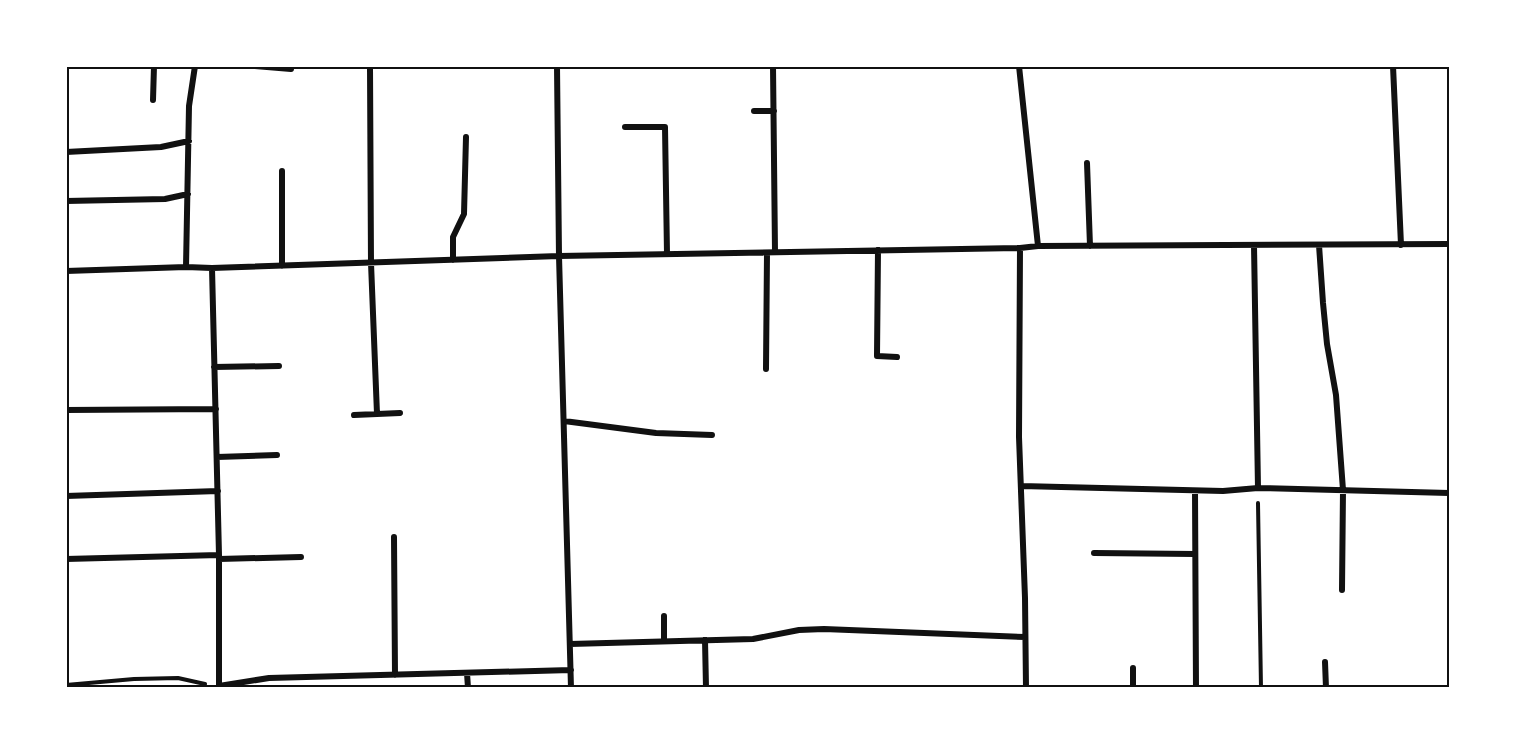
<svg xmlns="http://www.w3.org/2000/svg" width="1515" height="754" viewBox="0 0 1515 754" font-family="'Archivo Narrow',sans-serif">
  <rect width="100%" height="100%" fill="#fff"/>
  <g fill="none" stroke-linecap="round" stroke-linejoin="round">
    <path stroke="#111" stroke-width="4" d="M1258 503 1261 688
      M66 685 134 679 178 678 205 684"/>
    <path stroke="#111" stroke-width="6" d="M255 66 291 69
      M370 66 371 263 377 414
      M557 66 559 256 571 688
      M773 66 775 252
      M1019 66 1038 246
      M1393 66 1401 245
      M153 100 154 66
      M754 111H774
      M625 127H665L667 254
      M66 152 161 147 189 141
      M1087 163 1090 246
      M282 171V266
      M66 201 165 199 188 194
      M1254 245 1258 488 1449 493
      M1319 245 1323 303 1327 344 1336 395 1343 490 1342 590
      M1020 248 1019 437 1025 598 1026 688
      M878 250 877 356 897 357
      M453 260V237L464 214 466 137
      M186 267 189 106 195 66
      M212 268 219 555V688
      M66 271 186 267 212 268 559 256 1020 248 1038 246 1449 244
      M214 367 279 366
      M766 369 767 253
      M66 410 216 409
      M354 415 400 413
      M564 421 656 433 712 435
      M217 457 277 455
      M1021 486 1223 491 1258 488
      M1195 491 1196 688
      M66 496 218 491
      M394 537 395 675
      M1094 553 1195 554
      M66 559 219 555
      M219 559 301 557
      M664 616V641
      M705 640 706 688
      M570 644 753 639 799 630 824 629 1025 637
      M1325 662 1326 688
      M467 673 468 688
      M219 686 269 678 571 670
      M1133 688V668"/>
  </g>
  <rect width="1515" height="754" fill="none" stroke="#ffffff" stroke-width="135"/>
  <rect x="68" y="68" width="1380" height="618" fill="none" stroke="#111" stroke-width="2"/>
</svg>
